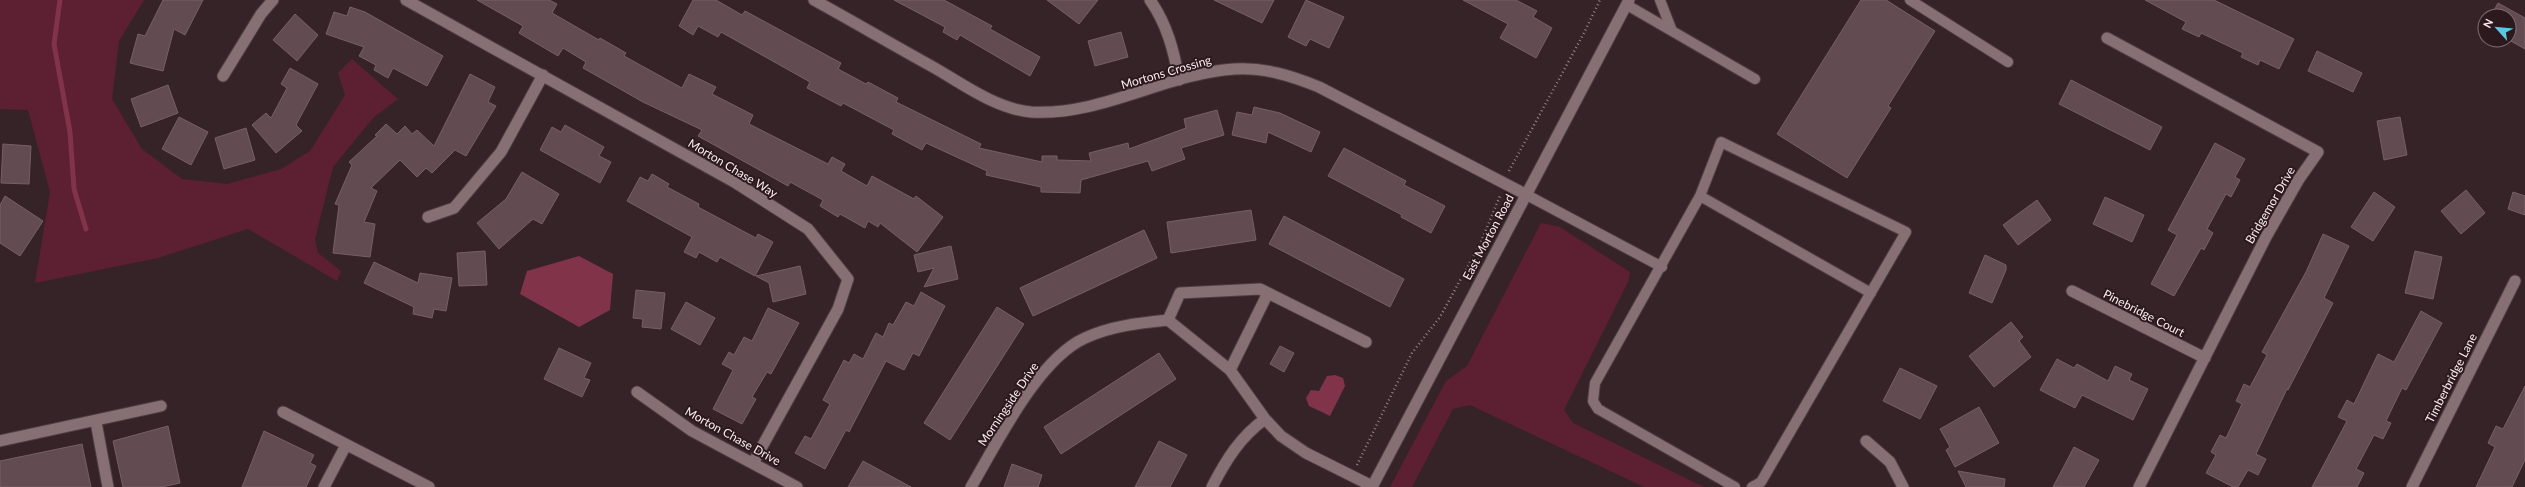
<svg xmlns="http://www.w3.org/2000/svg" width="2525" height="487" viewBox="0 0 2525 487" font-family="Lato,sans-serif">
  <rect width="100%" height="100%" fill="#362327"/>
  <path fill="#5d1f32" d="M0 0H144L119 41 112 99 142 149 182 179 227 184 281 169 310 151 345 95 338 73 352 59 398 99 374 117 333 167 315 239 318 253 341 271 337 281 248 229 158 258 35 283 50 192 28 110 0 109Z
    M1541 223 1560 227 1630 272 1628 282 1564 410 1573 423 1704 487H1644L1470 405 1453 409 1412 487H1390L1446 381 1467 366Z"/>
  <path fill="#803349" d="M579 256 613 274 610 310 579 327 520 294 527 271Z
    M1335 375 1343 378 1345 386 1330 416 1309 406 1306 398 1311 390 1319 391 1327 376Z"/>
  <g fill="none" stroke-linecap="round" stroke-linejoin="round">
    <path stroke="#803349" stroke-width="5" d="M60 0 54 44 70 132 74 189 86 229"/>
  </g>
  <path fill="#624c51" stroke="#776065" d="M163 0H203L185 35 174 29 163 71 130 63 138 34 145 36Z
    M477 0H549L557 4 552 13 599 40 600 38 626 53 624 56 682 88 689 74 716 87 712 94 753 115 749 124 828 164 832 157 845 164 841 171 867 186 872 176 914 199 916 196 943 217 917 252 880 223 878 227 868 221 865 228 840 214 838 217 820 206 823 200 790 182 788 186 772 177 698 136 702 130 643 102 583 68 586 62 563 48 558 56 519 33 523 26Z
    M693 0H716L742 15 745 11 841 63 838 69 866 84 868 82 898 98 896 102 981 144 979 148 1042 162V156H1057V160L1091 161 1089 153 1128 143 1129 149 1186 128 1184 119 1217 110 1224 135 1181 148 1185 159 1152 171 1148 161 1081 180 1080 193 1041 192V187L986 175 987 171 926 143 922 150 892 134 894 130 843 103 841 106 807 88 810 82 721 32 718 37 698 26 693 35 679 26Z
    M894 0H944L992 26 990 29 1040 57 1030 76 960 35 957 40 943 32 945 27Z
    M1047 0H1098L1079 24Z
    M1214 0H1274L1262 23Z
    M1306 0 1344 17 1329 48 1310 39 1306 46 1288 37Z
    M1463 0H1516L1537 11 1533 17 1552 28 1536 58 1500 38 1508 24Z
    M1861 0H1886L1935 31 1888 106 1891 108 1847 178 1777 134Z
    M2145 0H2214L2294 39 2279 69 2260 60 2258 65 2241 57 2243 53 2201 33 2199 37 2182 29 2186 22Z
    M2498 3 2525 18V49L2509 40V16H2491Z
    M350 7 365 12 443 56 427 86 393 68 388 78 374 70 376 65 359 56 364 47 326 34 334 12 347 16Z
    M295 14 318 35 297 61 273 40Z
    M1121 32 1128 57 1095 66 1088 41Z
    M2317 51 2362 73 2353 92 2308 71Z
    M290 68 318 84 296 125 302 131 276 153 252 125 266 113 271 118 287 88 281 84Z
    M470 74 495 87 488 102 496 106 466 156 455 150 432 173 426 168 417 177 400 160 371 188 377 191 364 222 375 224 370 257 333 253 339 205 335 204 352 165 349 162 377 136 375 135 386 124 397 134 405 126 412 134 417 130 434 146Z
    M2071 80 2162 127 2150 150 2059 104Z
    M168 85 178 113 141 127 131 99Z
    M1254 107 1280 113 1320 132 1311 152 1268 132 1266 143 1232 135 1237 112 1252 115Z
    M179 117 208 132 191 165 162 149Z
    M2400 117 2407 155 2384 160 2377 121Z
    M565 125 604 147 599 156 611 162 600 183 540 150 552 127 561 132Z
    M246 128 255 160 224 169 215 138Z
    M2215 143 2245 159 2235 177 2240 180 2231 197 2226 194 2207 229 2213 233 2204 250 2201 248 2174 296 2151 284 2177 235 2168 230Z
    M3 144 31 146 29 184 1 183Z
    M1344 148 1406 181 1404 185 1445 206 1431 233 1401 217 1402 215 1328 176Z
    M522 172 559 194 542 224 533 219 499 249 477 223 506 199Z
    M652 174 669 184 667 187 699 204 698 207 756 238 758 234 773 242 755 276 720 257 717 262 699 252 696 258 684 252 692 237 627 201 640 177 648 181Z
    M2466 190 2485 213 2461 234 2441 211Z
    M2374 192 2395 207 2373 241 2351 227Z
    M2513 192 2525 196V215L2508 209Z
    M5 196 43 221 20 256 0 243V205Z
    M2105 197 2144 215 2132 242 2093 224Z
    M2037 200 2051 220 2018 245 2003 225Z
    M1251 210 1256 240 1171 253 1167 222Z
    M1284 216 1404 279 1390 307 1269 244Z
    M1144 230 1157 258 1033 316 1020 288Z
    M2323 234 2349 246 2324 298 2333 303 2288 390 2287 389 2256 454 2266 459 2258 475 2248 470 2238 487H2233L2206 473 2216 455 2211 452 2220 435 2226 438 2242 404 2236 401 2244 384 2250 387 2267 355 2262 352 2306 272Z
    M951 246 958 279 924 287 934 268 918 272 914 255Z
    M485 251 487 285 459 286 457 253Z
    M2415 251 2442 257 2433 299 2405 293Z
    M1985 255 2006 265V270L1992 303 1969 293Z
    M374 262 418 283 420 273 452 278 446 311 434 309 432 318 413 314 414 307 364 283Z
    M800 266 806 294 773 302 769 283 756 276Z
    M636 290 665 293 661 329 642 327 643 319 633 318Z
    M921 292 945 306 919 356 913 353 904 370 886 361 849 432 846 430 825 469 795 453 805 436 811 439 830 404 823 400 844 360 849 363 854 354 863 359 876 333 883 337 889 323 893 325 906 302 914 306Z
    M686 302 715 318 700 345 671 329Z
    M997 307 1024 324 950 440 924 423Z
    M768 308 799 323 771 374 767 372 752 397 756 399 742 424 713 409 733 370 722 364 729 352 734 355 744 337 752 341Z
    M2421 311 2442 323 2406 390 2402 388 2386 421 2391 423 2383 439 2374 435 2356 469 2364 473 2357 487H2312L2347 421 2338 417 2347 400 2354 404 2378 354 2394 362Z
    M2011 322 2023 337 2019 341 2031 357 1994 387 1969 356Z
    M1280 346 1294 353 1284 372 1270 364Z
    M559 348 591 363 584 378 590 380 582 397 544 379Z
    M1159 353 1176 379 1061 454 1044 427Z
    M2057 359 2074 368 2077 364 2108 381 2115 366 2132 374 2129 380 2148 389 2133 420 2082 395 2075 408 2040 390Z
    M1900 368 1937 386 1920 419 1883 401Z
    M2525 386V460L2512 487H2476L2495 447 2488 443 2496 426 2503 429Z
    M1979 407 1999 443 1955 467 1946 450 1950 447 1940 429Z
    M168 426 180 483 162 487H123L113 441Z
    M264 431 314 455 310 463 316 466 306 487H242Z
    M1159 441 1187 455 1170 487H1135Z
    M82 444 91 487H0V461Z
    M2074 447 2099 460 2084 487H2053Z
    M863 461 911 487H848Z
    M1012 464 1042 475 1038 487H1004Z
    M1958 471 2005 479 2004 487H1966Z"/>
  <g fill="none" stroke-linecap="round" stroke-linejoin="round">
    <g stroke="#4e3e41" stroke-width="12">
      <path id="service" d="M1660 0 1672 31
        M1910 0 2008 62
        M1627 5 1755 79
        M1525 194 1662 267
        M1700 196 1721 142 1906 232 1761 482 1752 487
        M1735 487 1598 409 1593 401 1595 383 1700 196 1871 293"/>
    </g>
    <g stroke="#4e3e41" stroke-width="13">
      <path id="minor" d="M406 0 736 183 808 229 848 279 838 309 753 463
        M814 0C854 22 893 45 933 67 963 84 996 109 1031 112 1102 116 1164 74 1234 69 1264 67 1292 76 1319 87L1525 194
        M1150 0C1167 24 1174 51 1179 80
        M2107 38 2318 152 2299 179 2266 237 2139 487
        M223 76 261 14 273 0
        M428 217 454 208 501 152 543 75
        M2072 291 2205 358
        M1168 320 1230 370 1265 419 1281 436 1306 453 1372 486
        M1168 320 1180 293 1260 289 1366 342
        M1230 370 1268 293
        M637 392 692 431 797 487
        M283 412 429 487
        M96 422 108 487
        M0 441 161 406
        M1866 441 1890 462 1903 487
        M324 487 346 445
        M971 487C997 443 1038 359 1085 338 1111 326 1139 323 1168 320
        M1212 487C1226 460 1240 437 1265 419
        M1372 487 1629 0
        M2412 487 2515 281"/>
    </g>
    <path stroke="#938286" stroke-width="2.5" stroke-dasharray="1 3" stroke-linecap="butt" d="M1509 171 1583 35 1600 0
      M1357 465 1412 353 1440 317 1480 244 1500 196"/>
    <use href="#service" stroke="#877074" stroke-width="10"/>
    <use href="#minor" stroke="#877074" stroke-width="11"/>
  </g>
  <g text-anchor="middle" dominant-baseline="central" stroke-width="4" stroke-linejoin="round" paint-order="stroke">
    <g font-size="12" fill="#fbedf0" stroke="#2c191d">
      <text transform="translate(1166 72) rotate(-16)">Mortons Crossing</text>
      <text transform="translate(733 168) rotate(31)">Morton Chase Way</text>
      <text transform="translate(2270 205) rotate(-60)">Bridgemor Drive</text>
      <text transform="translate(1488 237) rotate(-62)">East Morton Road</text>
      <text transform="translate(2144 313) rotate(27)">Pinebridge Court</text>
      <text transform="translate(2451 378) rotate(-63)">Timberbridge Lane</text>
      <text transform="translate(1008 404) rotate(-56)">Morningside Drive</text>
      <text transform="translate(733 436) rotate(29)">Morton Chase Drive</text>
    </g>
  </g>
  <g transform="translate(2497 28) rotate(297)"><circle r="19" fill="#2c191d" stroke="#7f6e71"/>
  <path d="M0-3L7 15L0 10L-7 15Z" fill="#57c9e2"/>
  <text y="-6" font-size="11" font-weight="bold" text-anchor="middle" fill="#fbedf0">N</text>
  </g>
</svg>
